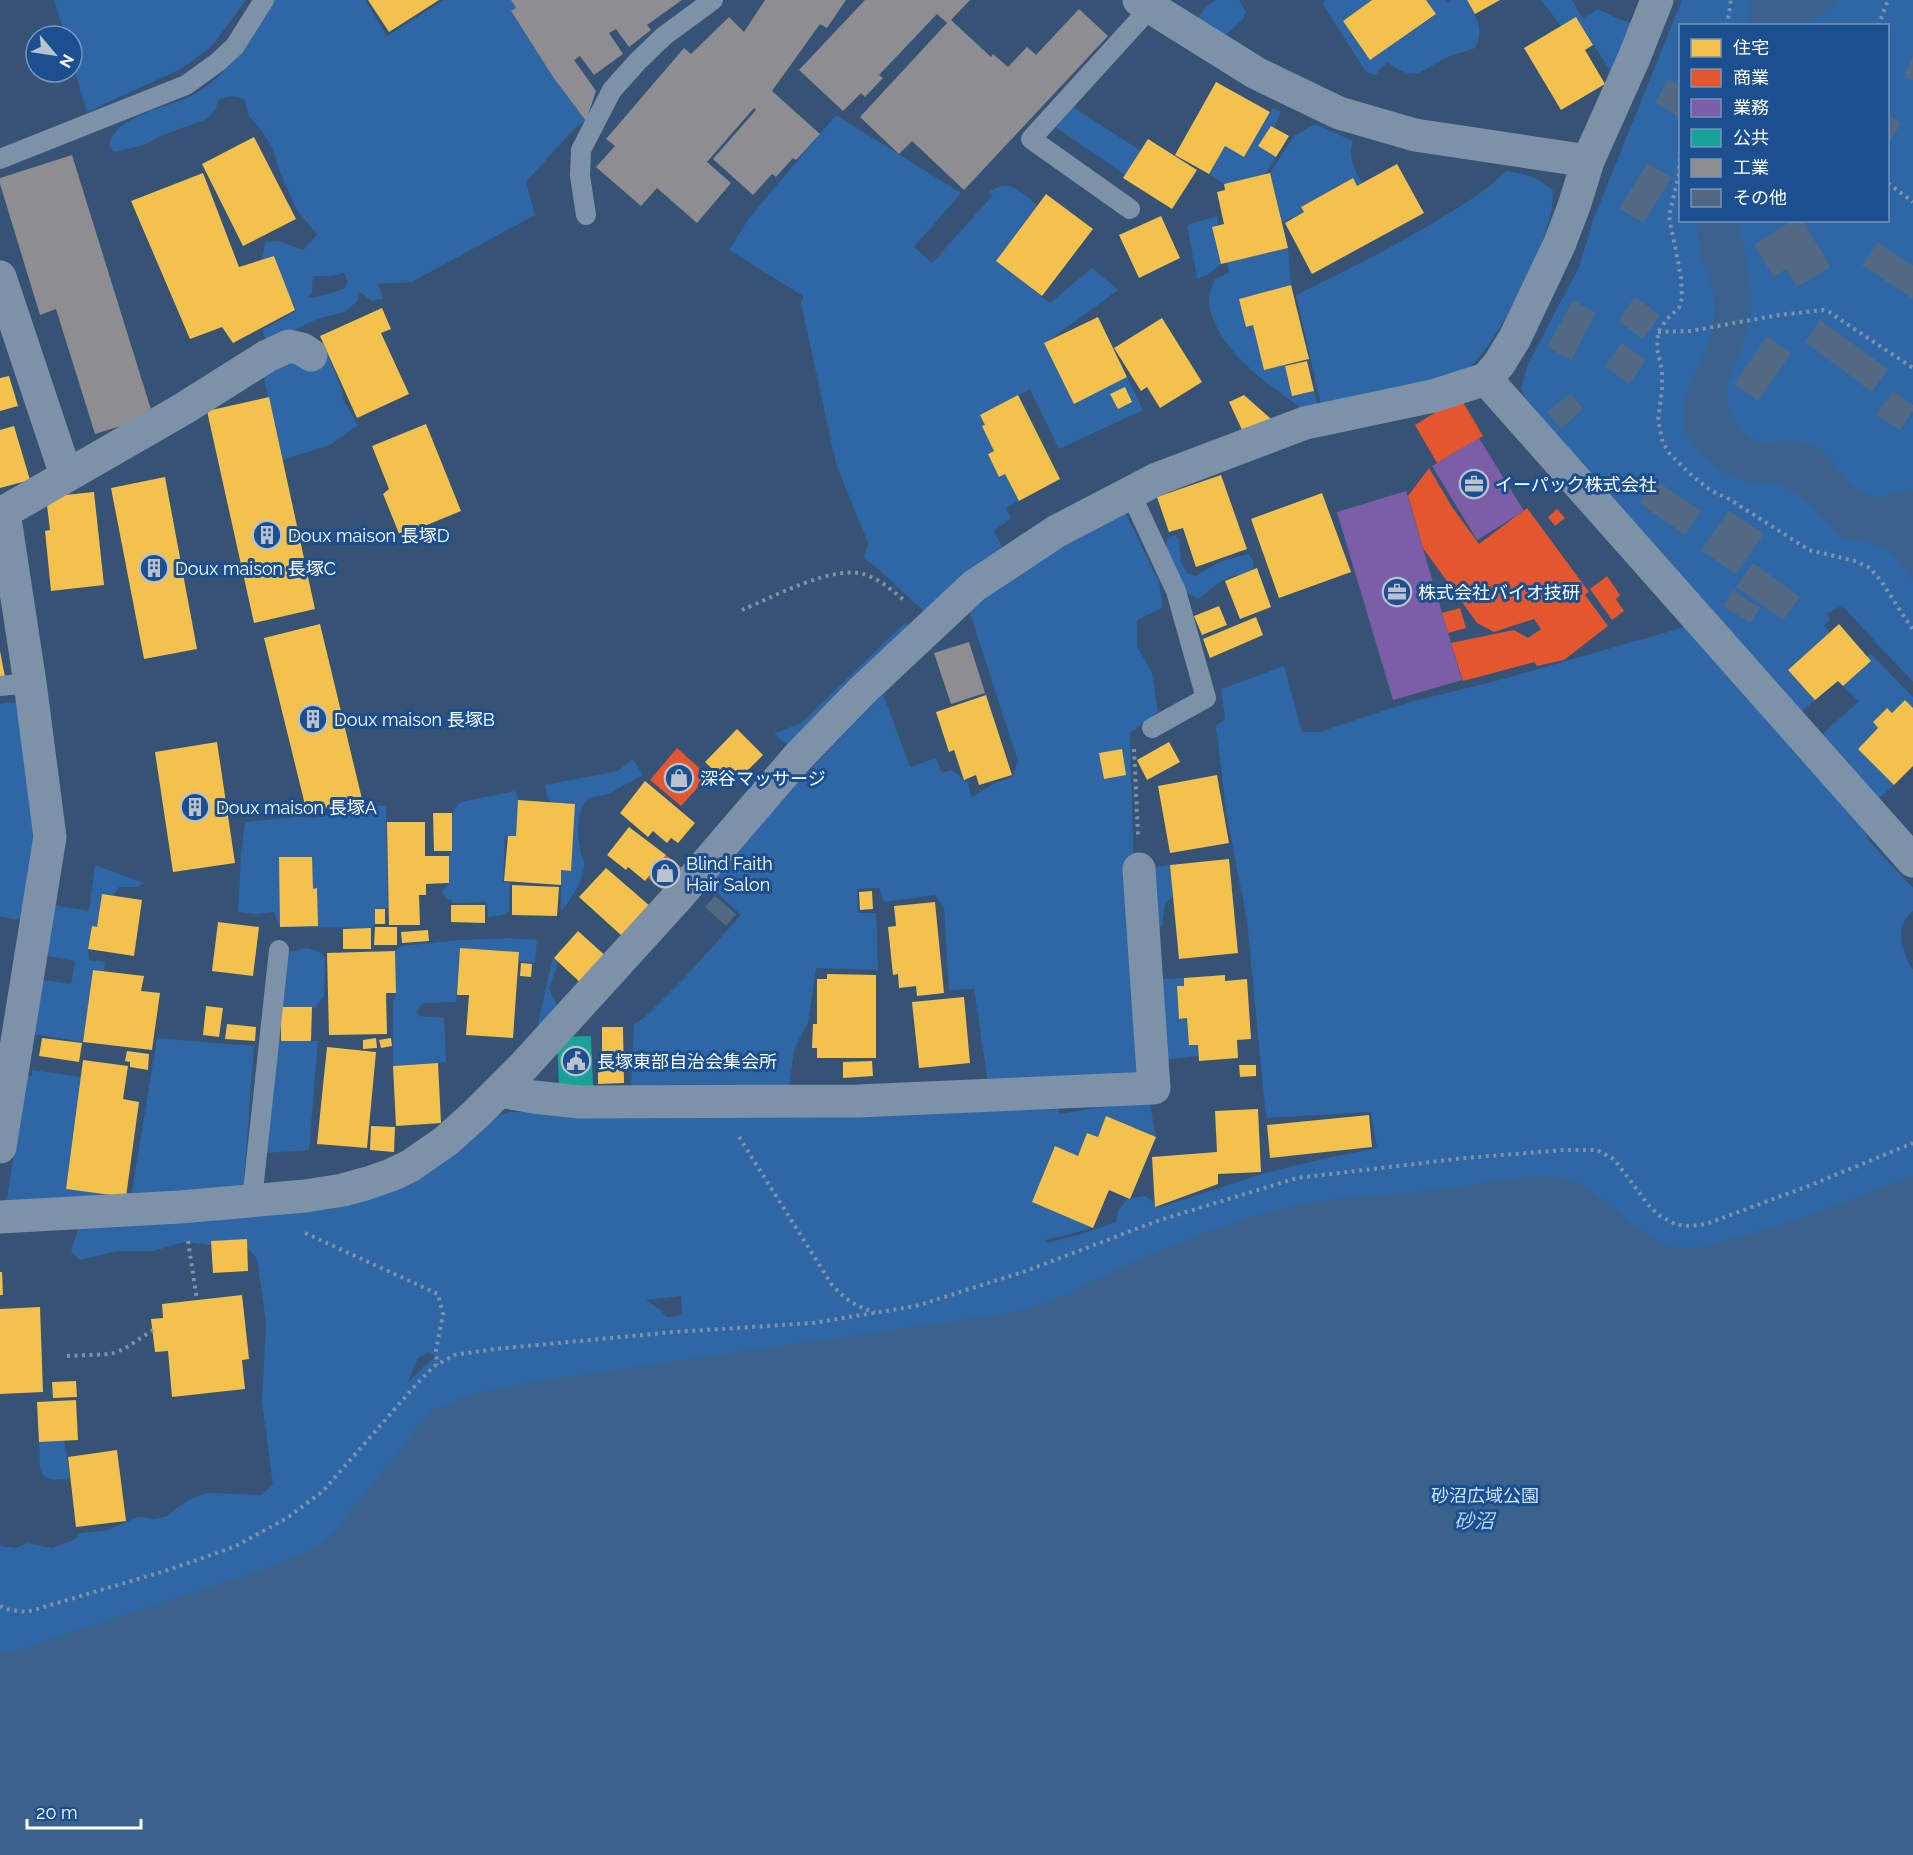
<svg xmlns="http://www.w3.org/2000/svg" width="1913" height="1855" viewBox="0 0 1913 1855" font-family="Raleway,'Noto Sans JP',sans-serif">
  <rect width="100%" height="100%" fill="#365274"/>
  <path fill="#2f66a5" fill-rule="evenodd" d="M54 0H246L212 46 181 69 87 112 72 62V36H65Z
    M273 0H365L387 36 444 0H511L516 8 511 12 553 77 586 121 575 128 526 182 535 215 412 282 378 284 383 299 371 301 360 292 357 301 345 312 317 319 281 337 268 340 264 337 263 329 296 311 293 301 283 305 258 278 265 242 279 241 303 250 317 235 297 210 280 172 273 149 259 127 249 116 244 99 232 96 219 99 215 110 207 119 160 136 144 145 114 152 109 146C112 119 161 108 182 100 224 84 252 37 273 0ZM344 273C348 279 348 283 344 289L313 298 307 297 312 292 313 276H332Z
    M1216 0H1239L1246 12 1243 19 1224 37 1197 20 1206 6Z
    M1326 0H1372L1343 21 1370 59 1436 15 1426 0H1445L1447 3 1451 0H1467C1476 15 1485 31 1475 48 1466 52 1457 53 1448 57 1421 69 1418 85 1387 62L1375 75 1366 72 1322 3Z
    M1541 0H1572L1583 18 1598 9 1621 20 1634 23 1611 72 1576 17 1561 26Z
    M1682 0H1913V682L1844 608 1839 607 1827 614 1830 619 1824 626 1830 632 1788 670 1815 700 1796 716 1817 739 1859 701 1843 686 1870 653 1913 697V708L1905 700 1892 713 1886 708 1873 722 1878 728 1858 749 1894 785 1876 801 1866 819 1867 839 1913 888V911C1893 926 1902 952 1913 970V1855H0V1544L1 1546 16 1548 27 1543 52 1548 74 1540 80 1533 108 1530 138 1517 155 1519 168 1516 176 1508 189 1500 207 1493 261 1495 273 1485 262 1402 266 1323 257 1259 243 1242 227 1240 210 1245 185 1242 153 1251H119L79 1260 71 1251 82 1218 277 1207 490 1118 509 1112 658 1113 1055 1102 1060 1114 1094 1108 1099 1098 1149 1099 1156 1137 1106 1116 1098 1137 1087 1133 1078 1156 1055 1146 1032 1202 1093 1228 1046 1240V1243L1079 1235 1116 1222 1118 1211 1127 1199 1145 1196 1161 1207 1265 1173 1322 1159 1377 1148 1371 1112 1266 1118 1247 921 1226 811 1216 726 1225 719 1221 689 1284 666 1302 732H1319L1410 702 1507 678 1688 626 1530 408 1521 389 1528 364 1579 267 1593 220ZM1680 26H1888V220H1680ZM681 1296 682 1315 667 1317 658 1308 646 1300ZM428 1353 438 1357 431 1360 408 1382 418 1358Z
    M1070 105 1141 151 1125 175 1054 126Z
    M1273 108 1281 112 1274 127 1271 126 1258 146 1276 157 1264 175 1224 184 1209 174 1225 146 1244 157Z
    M836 115 961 193 914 247 932 263 993 195 988 193C1010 177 1019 191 1037 205L996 261 1050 303 1092 268 1118 290 1045 343 1074 403 1127 377 1143 410 1059 449 1030 389 980 415 985 425 983 426 994 451 988 454 999 476 1005 474 1019 501 1006 508 1011 518 994 531 1003 549 927 614 878 569 864 558 868 543 836 464 801 303 803 296 729 250 749 218Z
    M1315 124 1353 141C1347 157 1355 169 1362 184L1357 186 1352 178 1301 207 1304 212 1282 223 1270 173 1294 136Z
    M1506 171C1525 174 1539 177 1553 191 1555 236 1503 334 1471 366 1466 370 1461 373 1455 377L1322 409 1296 295C1338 275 1379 254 1419 231 1449 213 1481 196 1506 171Z
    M1217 216 1218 226 1212 228 1221 264 1207 275 1197 279 1187 225Z
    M1288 248 1291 285 1239 299 1253 325 1285 364 1292 396 1314 391 1318 407 1308 412C1273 389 1212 347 1209 301 1209 294 1212 286 1214 279L1229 273 1227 262Z
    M324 343 343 393 342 398 358 425 332 444 283 460 262 370 283 364Z
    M1123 508 1159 582 1163 607 1137 620V646L1152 673 1158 712 1130 733 1139 1072 988 1084 974 989 949 990 944 907 935 895 884 902 879 888 857 889 858 913H876L878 970 816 968 808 1023 795 1047 788 1091 631 1086 634 1024 644 1018 686 976 741 915 707 883 785 795 883 694 910 767 936 758 942 773 951 770 968 782 971 798 995 783 1012 777 1018 761 967 604Z
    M1175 535 1179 539 1181 562 1187 573 1196 576 1221 561 1248 554C1255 561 1254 566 1251 575 1244 578 1238 574 1231 577 1219 580 1209 592 1198 599L1185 592 1167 555 1166 544 1168 537Z
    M905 623 910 626 787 745 774 733 800 724Z
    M24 701 41 839 30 921 0 917V704Z
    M633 759 643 775 608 794 588 798C576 812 576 835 581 852 581 855 583 858 584 861 586 875 571 901 561 911V870L571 871 575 804 549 802 545 785 618 771Z
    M515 791 518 800 516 836H505L503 882 510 883 509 911 502 915 488 917 487 902 452 903 451 899 447 900 442 891 449 883V856L452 851C452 836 447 811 461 802Z
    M368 806H386L388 908 375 909V924L371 928 280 927 274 912 255 914 238 912 241 855 245 822 296 817 314 818Z
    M95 865 144 883 138 887H119L113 895H102L97 927H92L88 949 89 960 105 962 104 971 93 970 83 1042 33 1034 42 980 71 984 75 961 46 956 52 905 89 911Z
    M1170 865 1173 897 1165 904 1162 926 1155 930 1146 868Z
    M511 938 537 940 535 963 519 961V952L460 948 456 1002 423 1003 417 1011 418 1016 444 1018 446 1062 393 1066V1001L396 993 395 951 401 946 461 940Z
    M307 948 320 952 325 958 324 996 315 1008 282 1007 284 964 289 952Z
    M553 958 558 963 549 989 559 1010 537 1027Z
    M1184 978V986L1177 987 1179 1019 1187 1018 1189 1045H1198L1199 1056 1162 1060 1156 979Z
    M157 1038 254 1046 243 1193 131 1197Z
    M276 1041H318L309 1150 266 1153Z
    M32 1070 81 1077 66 1189 126 1197 6 1206 26 1075 32 1076Z
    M64 1440 70 1478C35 1485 41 1470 39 1442Z"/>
  <path fill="#3b618d" d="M1750 0H1836L1833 6 1802 25 1749 26Z
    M1696 221H1738C1743 250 1754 281 1750 311 1749 321 1746 333 1743 342 1734 373 1714 392 1737 424 1741 428 1744 434 1749 437 1767 449 1789 436 1807 443 1835 453 1844 489 1874 497 1888 500 1899 487 1913 490V581C1894 547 1878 544 1842 538 1821 520 1810 499 1784 487 1769 481 1754 484 1739 479 1731 477 1722 471 1715 466 1644 417 1714 368 1715 310 1716 292 1707 273 1702 257 1699 245 1698 233 1696 221Z
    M1913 1176V1855H0V1651C16 1653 28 1648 42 1642L264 1569 312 1550 326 1540 346 1517 431 1411 469 1395 532 1382 983 1317C998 1315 1013 1313 1027 1309 1064 1298 1100 1277 1135 1261 1202 1232 1270 1206 1343 1198 1377 1195 1412 1193 1446 1189 1481 1185 1537 1170 1569 1180 1611 1194 1640 1248 1687 1248 1704 1248 1720 1242 1735 1238 1796 1222 1854 1198 1913 1176Z"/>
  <path fill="#f2c14e" d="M368 0H439L389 32Z
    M1372 0H1426L1436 14 1370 60 1343 21Z
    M1467 0H1500L1475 14Z
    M1576 17 1593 45 1585 50 1605 84 1561 110 1524 48Z
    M1216 82 1270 112 1244 157 1225 146 1209 174 1175 155Z
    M1271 126 1289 136 1276 157 1258 146Z
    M254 137 296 219 243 246 202 164Z
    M1148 139 1197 170 1172 209 1123 178Z
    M1397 164 1424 213 1312 274 1285 223 1304 212 1301 207 1353 178 1357 186Z
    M203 173 239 267 274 256 295 310 233 343 222 327 190 339 131 201Z
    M1270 173 1288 248 1221 264 1212 227 1224 224 1217 192 1225 190 1224 184Z
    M1046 194 1093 229 1042 296 996 261Z
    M1161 216 1180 258 1139 278 1119 235Z
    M1291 285 1309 359 1264 370 1253 325 1246 327 1239 299Z
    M382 308 391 329 381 333 409 394 357 418 320 336Z
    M1098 317 1127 377 1074 404 1044 343Z
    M1162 318 1202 382 1160 408 1147 387 1141 391 1114 348Z
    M1307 361 1314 391 1292 396 1285 366Z
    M9 376 18 406 0 411V378Z
    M1125 387 1132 402 1118 409 1110 394Z
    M1018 395 1060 479 1019 501 1005 474 999 477 988 454 994 451 982 426 985 425 980 415Z
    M1244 395 1271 419 1243 432 1229 402Z
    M269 397 315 609 254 623 207 411Z
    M426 424 461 511 400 536 383 494 389 489 372 446Z
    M14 426 30 480 0 488V430Z
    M1221 475 1247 549 1196 567 1183 528 1169 532 1157 497Z
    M165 477 197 649 144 659 111 488Z
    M94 492 104 585 51 591 45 531 50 530 46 497Z
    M1322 493 1351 572 1279 598 1251 519Z
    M1257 568 1271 607 1240 619 1225 581Z
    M1219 606 1227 625 1202 635 1194 616Z
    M1256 617 1263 635 1210 658 1203 639Z
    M320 624 362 799 307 813 264 638Z
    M1839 624 1871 661 1843 686 1838 681 1815 700 1788 670Z
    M0 651 5 677H0Z
    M986 695 1012 775 979 785 976 775 964 780 954 750 949 752 936 712Z
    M1905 700 1913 708V766L1894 785 1858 749 1878 728 1873 722 1887 708 1892 713Z
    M737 729 763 755 731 787 705 762Z
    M217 742 235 863 173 872 155 752Z
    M1169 742 1180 762 1147 780 1137 760Z
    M1122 749 1126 775 1104 779 1099 753Z
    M1217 775 1229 843 1170 853 1158 786Z
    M645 781 695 823 678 843 671 838 667 843 653 831 648 837 620 813Z
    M518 800 575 804 571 871 561 870V885L504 881 508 836H516Z
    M433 813H452V851H434Z
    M387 822H425V856H449V883L426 884V895H419L420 925H389Z
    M629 827 666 855 645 881 628 867 626 870 607 855Z
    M279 857H312L313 889 317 888 318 926 280 927Z
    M1229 859 1238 953 1179 959 1170 865Z
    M606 868 650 906 622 936 579 897Z
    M512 885 559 887 557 916 512 915Z
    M872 891 873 909 860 910 859 892Z
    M102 894 142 900 134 956 88 949 92 926 97 927Z
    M935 902 944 993 917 996 916 986 899 988 898 974 893 975 888 927 896 926 894 906Z
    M451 905H485V923L451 922Z
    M375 909H385V924H375Z
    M218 922 259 927 253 976 212 971Z
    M375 927H397V945H374Z
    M371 928V949H343V929Z
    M428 930 429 941 402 943 401 932Z
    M578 931 609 959 584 986 554 958Z
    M460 948 519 952 513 1038 466 1035 469 995H457Z
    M395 951 396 993H386L387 1034 329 1035 327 953Z
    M521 963 532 964 531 977 520 976Z
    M93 970 144 976 141 991 160 993 152 1050 83 1042Z
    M827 974 876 975V1058H817V1048H812L813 1024H817V979H827Z
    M1225 975V981L1247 979 1251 1039 1237 1040 1238 1058 1199 1061 1198 1045H1189L1187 1018 1179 1019 1177 986H1184V978Z
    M964 997 970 1063 919 1068 912 1002Z
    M206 1006 223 1008 219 1037 203 1035Z
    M281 1007H312L311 1041H281Z
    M227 1024 256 1027 255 1041 225 1039Z
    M602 1027H623L624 1083 598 1084V1070H602Z
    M42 1038 82 1043 79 1062 39 1056Z
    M376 1038 377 1048 363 1049V1040Z
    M391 1038 392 1046 381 1048 379 1040Z
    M327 1047 376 1052 367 1148 317 1144Z
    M127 1051 149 1054 148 1070 130 1067V1062L125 1061Z
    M83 1060 128 1066 123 1099 139 1102 126 1197 66 1189Z
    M872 1061 873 1076 843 1078V1062Z
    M438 1063 441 1123 396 1126 393 1066Z
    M1239 1065H1256V1076L1240 1077Z
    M1258 1109 1261 1172 1218 1174V1184L1155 1207 1152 1157 1217 1152 1215 1111Z
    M1369 1115 1372 1147 1270 1158 1267 1125Z
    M1106 1116 1156 1137 1130 1199 1109 1190 1093 1228 1032 1202 1055 1146 1078 1156 1087 1133 1098 1137Z
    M371 1126 395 1127 394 1152 370 1150Z
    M247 1239 248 1271 213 1273 211 1241Z
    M0 1272H2L3 1295H0Z
    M242 1295 249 1359 242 1360 245 1389 172 1397 168 1351 155 1352 151 1319 163 1318 162 1304Z
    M40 1307 43 1392 0 1394V1309Z
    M76 1381 77 1397 53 1398 52 1382Z
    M76 1400 78 1440 39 1442 37 1402Z
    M117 1450 126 1521 76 1527 68 1457Z"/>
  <path fill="#e4572e" d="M1460 397 1483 436 1437 463 1415 425Z
    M1429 468 1452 507 1479 544 1527 508 1589 592 1585 595 1608 626 1564 660 1537 666 1534 662 1463 681 1451 643 1514 630 1528 638 1541 629 1534 619 1494 632 1477 623 1423 548 1408 496Z
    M1557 509 1565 518 1555 526 1548 517Z
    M1607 576 1620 595 1616 599 1624 611 1612 620 1590 589Z
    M1460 608 1466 628 1448 633 1442 613Z
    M677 748 708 776 681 806 650 780Z
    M666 855 683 869 664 891 648 878Z"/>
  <path fill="#7b5ea7" d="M1479 438 1524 511 1477 540 1432 466Z
    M1406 491 1462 680 1393 700 1337 512Z"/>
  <path fill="#17a398" d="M591 1036 593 1086 559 1087 557 1037Z"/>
  <path fill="#8d8d92" d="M511 0H682L647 25 651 30 629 47 616 29 609 33 623 54 594 75 580 56 574 60 596 91 586 121 553 77 511 11 516 8Z
    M765 0H846L827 28 820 24 772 91 820 134 796 160 793 158 776 177 772 174 753 195 713 159 756 110 754 108 707 162 731 183 697 223 657 188 641 206 596 167 615 146 606 139 684 48 691 54 729 17 744 32Z
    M865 0H970L951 20 991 57 993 54 1008 67 1027 47 1036 55 1079 9 1108 36 964 190 912 141 899 154 860 117 947 23 937 14 879 75 883 78 865 97 861 93 843 111 799 70Z
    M72 155 153 416 95 434 56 309 40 315 0 184V178Z
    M969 642 985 693 951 704 934 653Z"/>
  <path fill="#526984" d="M1913 55V80L1904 77Z
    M1669 79 1680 86V113L1678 117 1655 102Z
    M1888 114 1901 123 1888 144Z
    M1648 163 1672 178 1643 223 1619 208Z
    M1793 220H1802L1831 267 1797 287 1786 269 1774 277 1754 245Z
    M1878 242 1913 266V299L1862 265Z
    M1635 297 1660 315 1643 339 1618 321Z
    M1573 300 1596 313 1571 360 1547 347Z
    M1820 320 1888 369 1872 392 1805 342Z
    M1767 336 1791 353 1758 401 1734 384Z
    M1622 343 1646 360 1629 384 1605 366Z
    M1893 391 1913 405V411L1900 430 1876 415Z
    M1570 393 1583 409 1561 429 1547 412Z
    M1655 480 1701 511 1685 535 1639 503Z
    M1729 510 1764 534 1736 574 1701 550Z
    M1753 563 1800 597 1783 620 1736 587Z
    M1733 590 1760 608 1750 623 1723 606Z
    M715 896 736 914 726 926 705 907Z"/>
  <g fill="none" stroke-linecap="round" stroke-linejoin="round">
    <path stroke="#7d92a8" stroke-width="4" stroke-dasharray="3 4.5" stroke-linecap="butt" d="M1727 26 1731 0
      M1878 26 1888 0
      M1680 151 1679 174 1669 216 1681 277 1682 298 1679 308 1667 319 1658 332 1657 349 1662 370V390L1658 420 1663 443 1670 454 1689 473 1710 490 1729 499 1809 550 1855 561 1870 568 1881 581 1913 630
      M1888 183 1913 202
      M1658 332 1690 331 1779 315 1823 310 1829 312 1913 368
      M742 610C773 597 836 563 866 575 881 580 893 591 905 601
      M1134 749 1138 835
      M739 1137 832 1285C845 1299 856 1307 875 1312
      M305 1233 438 1294 443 1314 436 1350 437 1365
      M188 1241 197 1300
      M67 1356 111 1354 124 1349 153 1330
      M0 1606 5 1609 27 1612 168 1570 234 1547 287 1518 323 1491 414 1387 433 1367 454 1355 495 1349 674 1332 813 1323 916 1306 1026 1271 1157 1221 1297 1178 1465 1158 1564 1150H1597L1614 1159 1650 1207 1660 1216 1677 1225 1691 1226 1706 1224 1811 1185 1913 1143"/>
    <path stroke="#7d92a8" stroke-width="20" d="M0 159 186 85 218 62 235 46 264 0
      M1130 209 1031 139 1151 7
      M586 215 580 176 581 150 612 90 638 61 664 36 713 0
      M1130 492 1176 591 1206 698 1152 728
      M0 686 30 683
      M252 1200 279 950"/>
    <path stroke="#7d92a8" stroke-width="33" d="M1139 0 1256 73 1339 113 1415 135 1588 161
      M0 277 66 475
      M1486 379 1913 861
      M4 512 183 409 267 356 289 346 302 349 311 355
      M0 514 4 512 30 683 50 837 0 1147
      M500 1091 534 1097 580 1102 858 1101 1154 1088 1139 869
      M0 1217 180 1207 305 1196 343 1190 368 1183 391 1175 410 1166 446 1141 477 1113 521 1069 675 900 798 757 862 691 974 586 1057 531 1157 479 1305 423 1433 396 1486 379 1499 364 1515 338 1560 243 1574 206 1588 161 1634 58 1657 0"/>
  </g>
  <defs>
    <g id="office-ring" transform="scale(1.5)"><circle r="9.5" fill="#1b4f8f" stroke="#b9c2ce" stroke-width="1.5"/><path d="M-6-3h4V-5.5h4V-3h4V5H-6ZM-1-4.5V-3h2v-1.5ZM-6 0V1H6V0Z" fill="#b9c2ce"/></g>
    <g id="building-ring" transform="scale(1.5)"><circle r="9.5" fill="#1b4f8f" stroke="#b9c2ce" stroke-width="1.5"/><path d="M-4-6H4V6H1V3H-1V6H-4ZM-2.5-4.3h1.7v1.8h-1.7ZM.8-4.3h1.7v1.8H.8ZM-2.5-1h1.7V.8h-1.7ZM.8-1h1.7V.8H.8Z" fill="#b9c2ce"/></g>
    <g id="shop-ring" transform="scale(1.5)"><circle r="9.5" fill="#1b4f8f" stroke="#b9c2ce" stroke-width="1.5"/><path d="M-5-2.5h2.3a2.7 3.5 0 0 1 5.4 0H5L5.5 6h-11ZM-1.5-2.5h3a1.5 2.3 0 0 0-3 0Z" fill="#b9c2ce"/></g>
    <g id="civic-ring" transform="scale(1.5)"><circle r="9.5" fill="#1b4f8f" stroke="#b9c2ce" stroke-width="1.5"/><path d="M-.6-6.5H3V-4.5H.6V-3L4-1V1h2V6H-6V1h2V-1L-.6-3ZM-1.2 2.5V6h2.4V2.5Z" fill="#b9c2ce"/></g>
  </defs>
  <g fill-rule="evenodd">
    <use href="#office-ring" x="1474" y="484"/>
    <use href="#building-ring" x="267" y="535"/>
    <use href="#building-ring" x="154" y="568"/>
    <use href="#office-ring" x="1397" y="592"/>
    <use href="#building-ring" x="313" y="719"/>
    <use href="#shop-ring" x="679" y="778"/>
    <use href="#building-ring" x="195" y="807"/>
    <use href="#shop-ring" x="665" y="873"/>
    <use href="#civic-ring" x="576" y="1061"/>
  </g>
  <g text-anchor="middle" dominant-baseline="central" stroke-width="6" stroke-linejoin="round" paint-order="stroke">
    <g font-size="18" fill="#fff" stroke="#1b4f8f" text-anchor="start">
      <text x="1495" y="484">イーパック株式会社</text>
      <text x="288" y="535">Doux maison 長塚D</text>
      <text x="175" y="568">Doux maison 長塚C</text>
      <text x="1418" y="592">株式会社バイオ技研</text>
      <text x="334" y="719">Doux maison 長塚B</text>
      <text x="700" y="778">深谷マッサージ</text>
      <text x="216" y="807">Doux maison 長塚A</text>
      <text x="686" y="863">Blind Faith<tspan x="686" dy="21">Hair Salon</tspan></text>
      <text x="597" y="1061">長塚東部自治会集会所</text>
    </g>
    <g font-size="18" fill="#cfe3fa" stroke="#1b4f8f">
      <text x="1485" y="1495">砂沼広域公園</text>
    </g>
    <g font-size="20" font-style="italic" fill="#b5d3f5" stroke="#1b4f8f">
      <text x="1474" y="1521">砂沼</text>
    </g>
  </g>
  <rect x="1679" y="24" width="210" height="198" fill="#1b4f8f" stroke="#7695bc" stroke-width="1.5"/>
  <rect x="1691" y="39" width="30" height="18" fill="#f2c14e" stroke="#7695bc" stroke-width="1.5"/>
  <text x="1733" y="54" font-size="18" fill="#ffffff">住宅</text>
  <rect x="1691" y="69" width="30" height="18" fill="#e4572e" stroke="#7695bc" stroke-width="1.5"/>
  <text x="1733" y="84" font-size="18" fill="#ffffff">商業</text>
  <rect x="1691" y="99" width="30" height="18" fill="#7b5ea7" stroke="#7695bc" stroke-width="1.5"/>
  <text x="1733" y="114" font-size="18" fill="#ffffff">業務</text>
  <rect x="1691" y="129" width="30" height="18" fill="#17a398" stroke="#7695bc" stroke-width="1.5"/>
  <text x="1733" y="144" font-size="18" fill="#ffffff">公共</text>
  <rect x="1691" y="159" width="30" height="18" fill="#8d8d92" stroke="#7695bc" stroke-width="1.5"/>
  <text x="1733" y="174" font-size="18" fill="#ffffff">工業</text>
  <rect x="1691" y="189" width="30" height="18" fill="#526984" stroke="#7695bc" stroke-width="1.5"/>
  <text x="1733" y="204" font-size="18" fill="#ffffff">その他</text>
  <g transform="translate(54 54) rotate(119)"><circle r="28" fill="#1b4f8f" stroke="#7695bc" stroke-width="1.5"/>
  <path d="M0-4.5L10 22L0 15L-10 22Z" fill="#b9c2ce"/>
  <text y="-9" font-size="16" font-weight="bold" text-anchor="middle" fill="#ffffff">N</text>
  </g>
  <path d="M27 1819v9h114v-9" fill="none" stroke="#ffffff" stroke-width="3"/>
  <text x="36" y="1819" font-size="18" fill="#ffffff" stroke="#1b4f8f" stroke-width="4.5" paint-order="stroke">20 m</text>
</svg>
